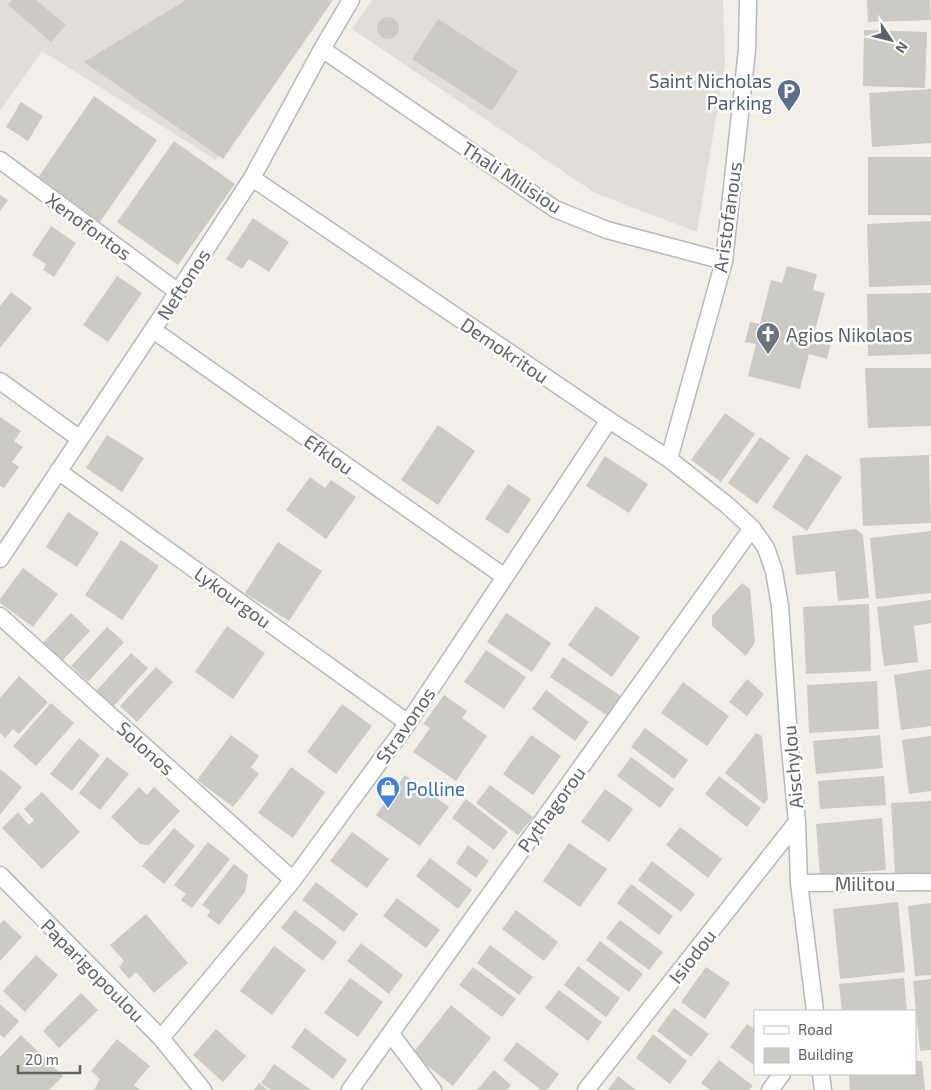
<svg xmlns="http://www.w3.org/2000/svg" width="931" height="1090" viewBox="0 0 931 1090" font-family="'Exo 2',sans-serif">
  <rect width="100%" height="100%" fill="#f1efe8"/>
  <path fill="#e1ded6" d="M0 0H326L216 160 42 51 0 111Z
    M372 0H723L725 64 697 232 595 193 352 29Z"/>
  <path fill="#cccac5" d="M12 0H36L66 25 51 42 8 5Z
    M186 0H333L223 159 84 62Z
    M867 0H930L931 20 868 22Z
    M377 28a11 11 0 1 1 22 0a11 11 0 1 1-22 0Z
    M438 19 518 71 492 111 412 59Z
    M864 30 927 32 925 88 863 86Z
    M931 89V143L872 147 869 93Z
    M94 96 157 140 100 222 37 179Z
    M21 102 43 116 28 141 6 127Z
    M174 141 235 184 178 265 117 222Z
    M868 157H931V215H868Z
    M0 195 8 200 0 211Z
    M253 218 289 242 269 272 249 259 242 269 226 259Z
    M931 221V285L869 287 867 224Z
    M51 226 76 243 54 277 43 270 46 264 32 255Z
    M787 266 817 274 813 290 825 293 814 334 832 338 827 359 809 354 800 389 748 376 756 344 745 342 750 322 760 324 771 280 782 283Z
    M117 276 142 293 108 342 83 325Z
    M11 292 32 308 0 348V306Z
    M931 293V354L868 356 867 294Z
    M865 368H931V426L868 428Z
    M725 413 755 434 721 482 691 460Z
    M0 417 21 431 14 441 23 447 12 462 19 467 4 488 0 486Z
    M438 425 475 451 438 505 401 480Z
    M107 435 144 458 122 492 86 468Z
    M760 437 790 458 757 504 728 483Z
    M806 454 842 477 807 531 772 507Z
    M929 455 931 523 863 526 860 458Z
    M605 456 648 484 629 513 586 486Z
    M310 477 325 488 331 480 356 497 326 539 286 510Z
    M508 484 531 499 508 534 485 519Z
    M68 512 99 533 77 567 46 547Z
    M856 529 863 535 869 598 838 601 835 571 796 575 792 536Z
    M931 531V593L876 599 870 538Z
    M121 540 159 566 122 620 85 595Z
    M278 542 322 571 289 621 245 593Z
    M23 568 58 594 33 627 0 603V599Z
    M742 583 750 589 755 642 746 656 712 626V616Z
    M931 600V623L914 626 918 662 884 666 877 607Z
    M869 604 871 671 806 674 803 607Z
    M596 606 640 637 612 677 568 645Z
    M71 613 90 631 61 662 42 644Z
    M506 613 551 643 532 672 487 642Z
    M227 626 265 653 233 699 195 672Z
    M107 627 124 642 88 682 71 666Z
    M486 650 526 677 504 709 464 682Z
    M131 653 148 668 112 708 95 692Z
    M563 657 621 696 608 716 550 677Z
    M156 667 173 682 137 722 120 706Z
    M931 669V726L901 730 894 675Z
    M19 676 48 702 19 734 13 729 5 738 0 733V698Z
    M747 679 764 694 747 716 729 702Z
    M877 681 879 729 809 733 807 685Z
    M683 682 729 716 707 746 661 713Z
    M546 690 589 722 575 741 532 709Z
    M444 695 467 711 462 718 487 736 456 781 413 752 430 728 423 724Z
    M51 703 74 723 36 766 13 746Z
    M342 704 372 726 336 774 307 752Z
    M645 728 688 760 674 779 631 747Z
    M756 733 762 736 768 799 764 804 725 773Z
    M231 735 259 756 251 767 259 774 233 807 197 780Z
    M531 735 561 756 533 795 503 774Z
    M880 735 883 768 816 774 813 741Z
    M931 736V791L909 794 902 740Z
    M79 738 100 755 72 791 50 774Z
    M107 757 129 774 100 810 79 793Z
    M631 757 674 789 660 808 617 776Z
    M291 767 325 792 293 838 258 813Z
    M0 769 22 787 0 815Z
    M405 775 449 807 420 846 376 815Z
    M719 776 761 808 747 827 705 794Z
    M884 776 886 805 820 809 818 781Z
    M490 785 533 817 518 835 476 803Z
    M139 787 147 795 154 787 180 811 149 845 140 844 111 817Z
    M605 789 633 809 609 842 581 822Z
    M42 792 80 832 42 869 2 828 18 812 29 825 34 820 24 809Z
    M466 799 508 832 494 850 452 818Z
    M931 801V873L895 875 891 803Z
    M882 818 886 870 820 875 816 824Z
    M680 827 722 859 708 878 666 845Z
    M174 828 195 846 164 884 142 866Z
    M352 832 389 859 367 888 330 861Z
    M208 842 230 859 192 908 181 900 186 894 174 885Z
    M569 843 607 869 580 907 543 881Z
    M468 845 489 861 476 878 456 863Z
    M430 858 472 890 458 909 416 876Z
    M652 861 695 894 681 912 638 880Z
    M234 864 248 875 245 892 219 925 207 916 210 911 202 905Z
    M316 882 358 914 344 932 302 900Z
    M631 884 673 916 659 935 617 903Z
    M397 898 440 930 426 948 383 916Z
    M898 902 905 972 840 979 833 909Z
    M931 903V975L915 976 908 906Z
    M295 910 337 942 323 961 281 928Z
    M516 910 558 942 544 961 502 929Z
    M146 914 188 963 154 993 136 972 129 979 119 967 124 961 110 945Z
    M4 920 22 937 0 961V924Z
    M620 920 663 952 649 970 606 938Z
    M600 941 643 974 629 992 586 960Z
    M361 943 403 975 389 994 347 961Z
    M490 945 533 977 519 995 477 963Z
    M274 946 306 970 272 1015 240 991Z
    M36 955 58 975 25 1012 3 991Z
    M578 966 620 998 606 1017 564 985Z
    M473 967 516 999 502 1017 459 985Z
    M706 967 730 983 705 1019 681 1002Z
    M350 978 383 1002 358 1037 324 1013Z
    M904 978 907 1011H842L839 984Z
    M931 979V1050L920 1051 913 981Z
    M559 990 602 1022 588 1041 545 1008Z
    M81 993 98 1010 59 1048 43 1031Z
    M0 1004 19 1021 4 1038 0 1035Z
    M451 1005 491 1038 453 1086 412 1054Z
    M674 1008 709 1034 691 1057 657 1031Z
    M747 1024 755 1029V1066L730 1047Z
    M305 1028 347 1060 333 1079 291 1047Z
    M216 1029 246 1056 223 1082 193 1055Z
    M653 1034 687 1061 670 1084 636 1058Z
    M21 1035 63 1076 49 1090H0V1057Z
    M117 1039 150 1066 134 1085 140 1090H94L100 1079 91 1071Z
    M517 1042 559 1074 547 1090H541L503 1060Z
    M719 1060 753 1086 749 1090H710L701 1083Z
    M915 1061H922L925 1090H850L849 1074H915Z
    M274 1064 311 1090H271L261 1083Z
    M494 1070 511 1085 507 1090H477Z
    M618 1076 636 1090H608Z
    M259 1083 268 1090H254Z"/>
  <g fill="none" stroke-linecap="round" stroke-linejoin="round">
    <g stroke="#b5b8bc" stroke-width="19">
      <path id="minor" d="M322 49 555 209 607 230 724 261
        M0 160 178 292
        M252 178 609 420 669 459 727 505 752 528 766 548 774 571 780 606 789 738 797 822 799 883 815 1011
        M153 330 505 577
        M0 381 80 439
        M669 459 724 261 747 50 748 0
        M58 471 408 723
        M0 559 178 292 252 178 322 49 351 0
        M0 616 293 880
        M0 875 161 1038 203 1090
        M799 883 931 882
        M391 1034 433 1090
        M161 1038 293 880 408 723 609 420
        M821 1074 823 1090
        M350 1090 752 528
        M586 1090 797 822
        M770 1090 782 1074"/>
    </g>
    <use href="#minor" stroke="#fff" stroke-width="16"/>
  </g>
  <defs>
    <g id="parking-pin" transform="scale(1.25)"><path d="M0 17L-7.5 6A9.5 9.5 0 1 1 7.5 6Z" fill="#5c6f8a" stroke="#fff"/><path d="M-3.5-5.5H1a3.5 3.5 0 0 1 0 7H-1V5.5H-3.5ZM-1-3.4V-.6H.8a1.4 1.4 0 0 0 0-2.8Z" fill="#fff"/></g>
    <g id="church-pin" transform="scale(1.25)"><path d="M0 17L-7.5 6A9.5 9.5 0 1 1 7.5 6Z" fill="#6b7280" stroke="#fff"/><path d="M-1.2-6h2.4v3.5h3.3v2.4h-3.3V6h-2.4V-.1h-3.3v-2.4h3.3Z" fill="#fff"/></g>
    <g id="shop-pin" transform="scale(1.25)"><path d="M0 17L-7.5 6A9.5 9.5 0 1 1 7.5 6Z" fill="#3f7fe0" stroke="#fff"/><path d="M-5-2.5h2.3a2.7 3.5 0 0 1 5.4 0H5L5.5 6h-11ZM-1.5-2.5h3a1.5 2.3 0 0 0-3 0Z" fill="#fff"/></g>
  </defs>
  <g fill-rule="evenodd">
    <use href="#parking-pin" x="789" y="91"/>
    <use href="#church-pin" x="768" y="334"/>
    <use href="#shop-pin" x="388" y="788"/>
  </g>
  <g text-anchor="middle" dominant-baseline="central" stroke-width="5" stroke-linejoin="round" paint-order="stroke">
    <g font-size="19" fill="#4e5e75" stroke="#fff" text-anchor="end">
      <text x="772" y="80">Saint Nicholas<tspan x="772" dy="22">Parking</tspan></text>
    </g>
    <g font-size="19" fill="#5f6368" stroke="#fff">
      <text transform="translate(512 177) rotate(33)">Thali Milisiou</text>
      <text transform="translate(727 217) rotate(-82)">Aristofanous</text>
      <text transform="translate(89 226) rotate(36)">Xenofontos</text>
      <text transform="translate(183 284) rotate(-57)">Neftonos</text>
      <text transform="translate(505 350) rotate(34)">Demokritou</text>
      <text transform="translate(329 454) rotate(35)">Efklou</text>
      <text transform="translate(233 597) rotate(36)">Lykourgou</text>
      <text transform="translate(405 725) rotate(-55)">Stravonos</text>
      <text transform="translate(146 748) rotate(42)">Solonos</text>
      <text transform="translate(792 767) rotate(-95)">Aischylou</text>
      <text transform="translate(551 809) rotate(-54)">Pythagorou</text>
      <text x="865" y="883">Militou</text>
      <text transform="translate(692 956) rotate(-52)">Isiodou</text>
      <text transform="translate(93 970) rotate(45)">Paparigopoulou</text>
    </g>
    <g font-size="19" fill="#5b616d" stroke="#fff" text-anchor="start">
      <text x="786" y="334">Agios Nikolaos</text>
    </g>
    <g font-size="19" fill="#366cbe" stroke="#fff" text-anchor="start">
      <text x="406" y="788">Polline</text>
    </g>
  </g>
  <rect x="754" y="1010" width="162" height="65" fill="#ffffff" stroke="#bfc1c3"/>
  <rect x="764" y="1026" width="25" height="8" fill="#ffffff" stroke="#bfc1c3"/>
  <text x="798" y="1035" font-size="15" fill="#5f6368">Road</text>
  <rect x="764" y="1048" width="25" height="15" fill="#cccac5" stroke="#bfc1c3"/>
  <text x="798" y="1060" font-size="15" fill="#5f6368">Building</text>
  <g transform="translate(891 40) rotate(125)" stroke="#ffffff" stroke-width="4" paint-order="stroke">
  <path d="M0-4L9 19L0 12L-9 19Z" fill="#5f6368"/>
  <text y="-8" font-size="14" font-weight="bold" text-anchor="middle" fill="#5f6368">N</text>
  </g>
  <path d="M18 1065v8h62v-8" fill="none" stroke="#5f6368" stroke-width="2.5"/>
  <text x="25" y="1065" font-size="15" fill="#5f6368" stroke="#ffffff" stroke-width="4" paint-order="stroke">20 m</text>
</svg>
